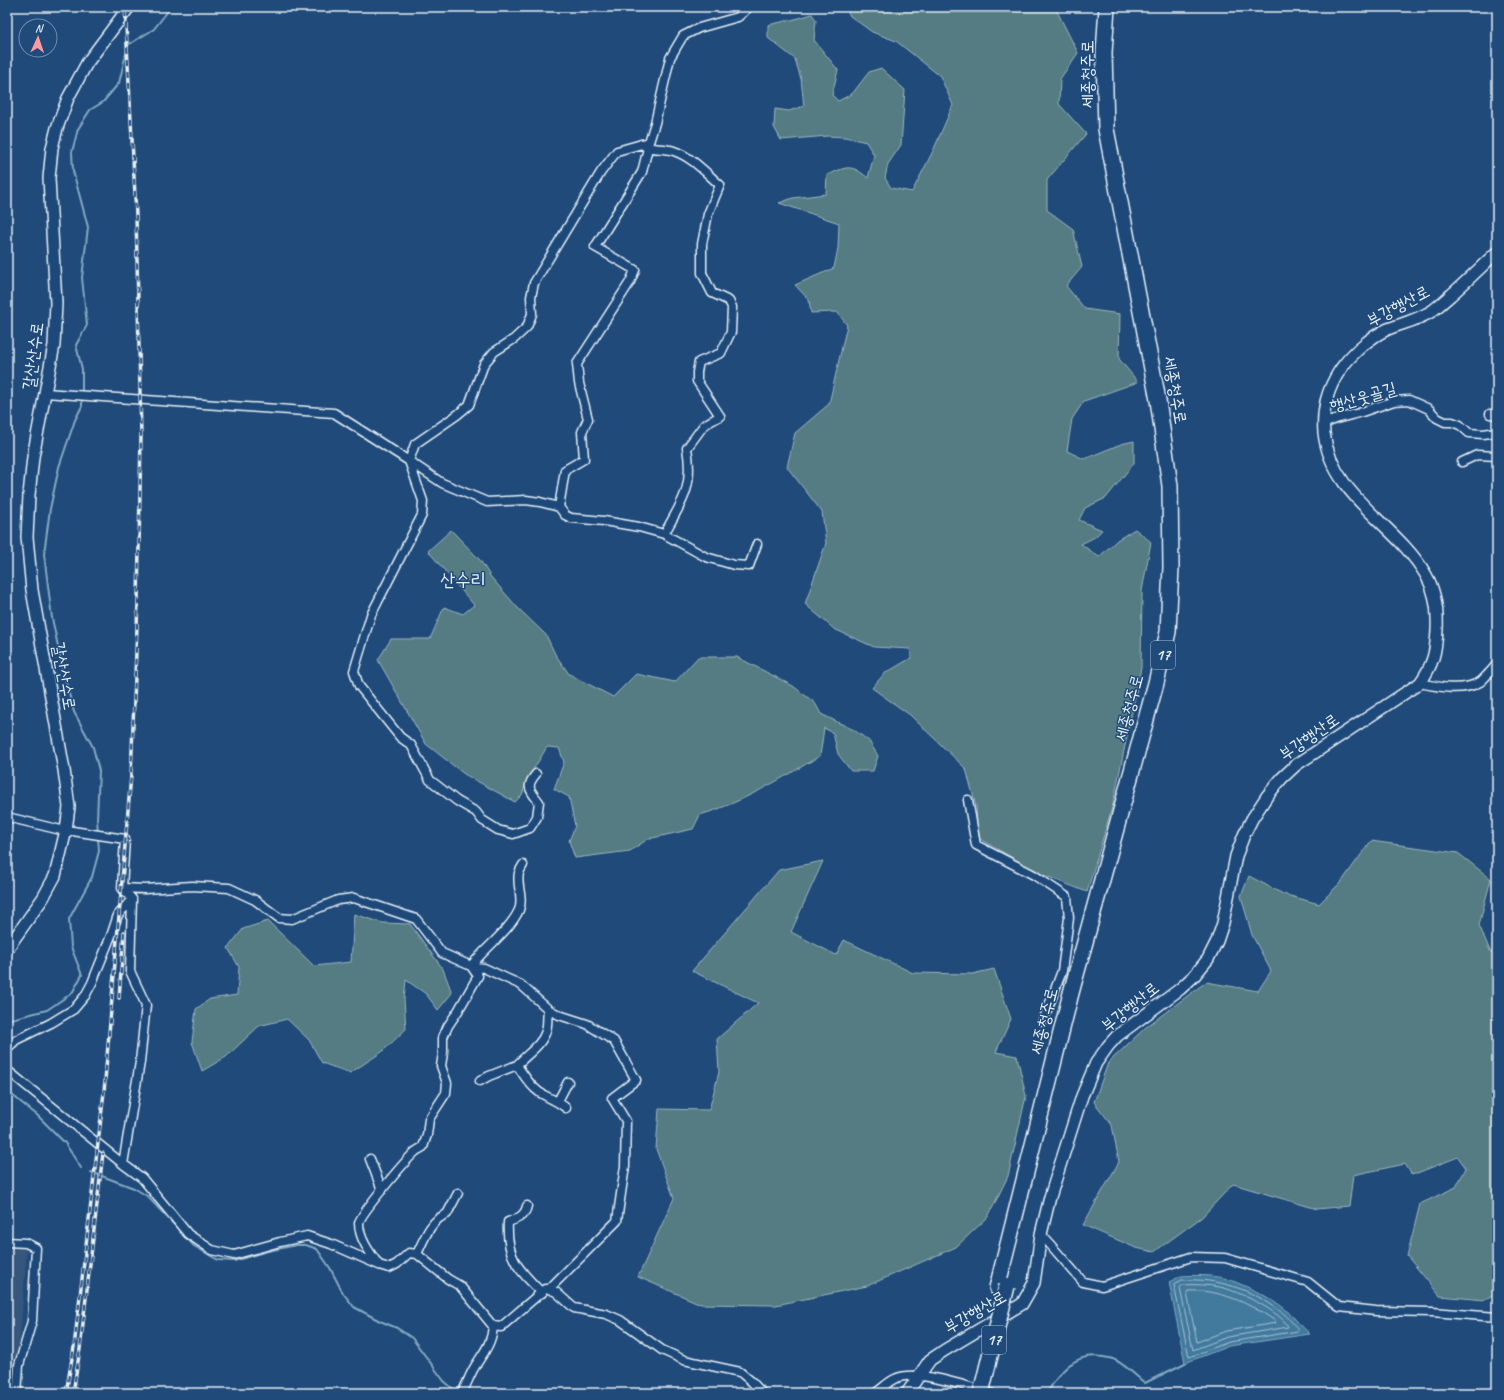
<svg xmlns="http://www.w3.org/2000/svg" width="1504" height="1400" viewBox="0 0 1504 1400" font-family="Caveat,'Poor Story',sans-serif">
  <rect width="100%" height="100%" fill="#1f4a7a"/>
  <filter id="ink" filterUnits="userSpaceOnUse"><feTurbulence type="fractalNoise" baseFrequency=".025" numOctaves="2"/><feDisplacementMap in="SourceGraphic" scale="8" xChannelSelector="R" yChannelSelector="G"/><feConvolveMatrix kernelMatrix="1 2 1 2 8 2 1 2 1" color-interpolation-filters="sRGB"/></filter>
  <g filter="url(#ink)">
    <path fill="#34567d" d="M7 1246 27 1247 16 1393H7Z"/>
    <path fill="#547c83" stroke="#9eb6be" d="M845 7H1055L1078 53 1060 79 1059 104 1086 134 1047 180V210L1073 229 1082 267 1066 286 1085 309 1120 314 1119 359 1138 382 1084 401 1072 419 1067 451 1084 459 1121 444 1134 441V463L1106 498 1085 508 1079 520 1102 530 1095 537 1081 544 1099 557 1117 540 1135 529 1151 542 1142 591 1141 668 1113 804 1087 892 1041 874 978 838 976 806 966 769 910 715 872 688 884 674 911 658 910 649 874 647 834 629 805 604 826 543 822 512 787 467 795 433 829 404 847 325 837 312 811 313 809 300 795 285 834 268 838 248 839 223 779 203 793 198 826 194 827 175C847 167 850 163 868 178L874 155 866 142 845 137 828 136 781 140 774 127 775 109 789 111 804 106 801 79 795 59 768 38V25L799 18 812 14 816 20 814 40 838 70 832 95 838 101 852 94 869 72 881 68 905 90 901 145 888 164 885 178 891 188 912 192 933 151 953 105 940 76 896 41 872 32 850 16Z
      M451 530 480 560 490 576 517 607 546 635 555 654 569 674 613 697 636 674 675 682 698 657H737L793 686 815 703 821 714 854 730 869 741 878 756 873 771H851L838 754 833 733 824 728 820 756C782 778 742 803 700 815L693 829 648 839 630 851 575 858 569 841 575 826 569 797 554 789 564 762 559 748 547 747 527 780 522 795 515 802 464 774 426 744 378 660 391 639H430L444 607 463 614 474 605 428 551Z
      M1371 841 1458 853 1491 879 1479 925 1491 953 1497 952V1294L1485 1300 1440 1296 1407 1256 1420 1204 1456 1187 1466 1168 1458 1157 1412 1175 1405 1164 1353 1175 1349 1206 1317 1209 1233 1184 1202 1217 1154 1252 1136 1248 1083 1225 1119 1162 1112 1125 1094 1102 1108 1063 1146 1027 1206 982 1258 991 1271 971 1252 935 1241 896 1249 876 1283 894 1319 904 1342 881Z
      M823 861 791 932 836 955 844 940 913 973 972 974 994 969 1011 1019 996 1052 1017 1056 1026 1096 1008 1176 988 1217 956 1247 867 1286 776 1305 701 1304 638 1277 674 1198 656 1149 659 1109 709 1110 719 1072 717 1039 758 1003 692 971 779 870Z
      M354 914 383 923 410 924 443 969 452 993 438 1010 426 994 406 980 404 999 406 1029 382 1052 350 1073 322 1063 309 1040 287 1019 259 1026 226 1057 202 1071 192 1042 196 1009 210 999 237 995 239 967 228 948 243 929 268 921 314 966 351 962Z"/>
    <path fill="#427a9e" stroke="#84aac2" d="M1181 1276C1194 1275 1210 1275 1224 1278 1241 1283 1270 1297 1284 1308 1293 1316 1301 1326 1310 1334L1229 1346 1185 1363 1169 1282Z"/>
    <g fill="none" stroke-linecap="round" stroke-linejoin="round">
      <path stroke="#a6c1d4" stroke-width="1" d="M1182 1280C1218 1278 1251 1289 1280 1311 1287 1315 1292 1323 1298 1329V1331L1229 1342 1189 1357 1174 1285Z
        M1183 1285C1195 1284 1208 1285 1220 1287 1236 1290 1282 1312 1288 1327L1227 1337 1193 1350 1180 1288Z
        M1188 1291C1220 1289 1248 1303 1274 1320L1276 1323 1226 1331 1197 1342 1187 1293Z"/>
      <path stroke="#84aac2" stroke-width="2" d="M82 393V369L76 345 87 325 82 278 88 227 73 171 72 152 78 129 90 110 103 102 119 83 128 45 154 29 171 7
        M82 397V406L75 420 59 467 50 509 44 554 52 618 64 675 74 712 93 747 99 771 97 819 98 833
        M7 1020 47 1010 72 993 82 975 71 947 69 919 92 877 99 851 98 837
        M7 1091 37 1115 65 1143 81 1168
        M91 1172 134 1188 147 1196 181 1232
        M186 1237 194 1246 218 1260 234 1261 264 1252 296 1245H306L317 1249 330 1268 343 1293 354 1307 380 1321 397 1328 412 1338 444 1381 458 1393
        M1047 1393C1060 1371 1075 1352 1103 1357 1107 1358 1112 1358 1115 1360 1123 1363 1137 1377 1145 1383L1185 1363"/>
      <g stroke="#e8f1f8" stroke-width="11">
        <path id="street" d="M641 144C651 151 662 147 674 151 692 157 706 173 720 185L708 214 702 244V273L712 293 729 301 732 307 731 332 721 353 699 362 697 372V381L720 416 704 425 687 448C694 488 682 502 664 534
          M45 393 334 413 409 461 415 444 457 415 469 405 484 364 494 352 514 339 527 327 532 314 531 297 534 283 601 172 617 151 649 142 655 123 670 58 683 36 699 28 738 17 749 7
          M1490 414 1497 415
          M1323 424 1336 419 1359 413 1394 401 1409 400 1429 409 1437 418 1445 422H1452L1460 425 1469 433 1483 434 1497 432
          M409 461 423 501 422 515 371 615 354 671 359 686 400 737 411 745 430 780 457 801 476 812 482 820 498 830 513 834 530 828 537 817 539 802C530 790 525 787 536 774
          M409 461 442 483 487 502 526 500 540 502 559 507 565 515 571 518 604 521 639 527 664 534 706 557 734 565 749 566 757 544
          M1462 462 1477 455 1497 456
          M559 507 565 470 584 459 582 432 588 419 579 383 577 364 630 282 635 270 595 247 642 172 648 148
          M1420 683C1438 687 1463 692 1480 682 1483 680 1486 676 1489 673 1492 670 1495 667 1497 663
          M968 800 976 845 1034 875 1067 897 1069 918 1062 971 1043 1021
          M7 817 65 831
          M66 830 125 839 122 888 145 889 192 886 229 888 255 900 279 918 292 919 338 900 354 898 416 919 442 953 471 966 478 976 458 1011 448 1026 443 1037V1053L441 1066 447 1083 446 1093 429 1119 427 1135 423 1147C420 1149 417 1150 415 1152 406 1160 360 1214 359 1223 359 1239 370 1253 379 1265
          M122 888 132 899 130 971 146 1005 140 1062 123 1164 142 1178 188 1234 212 1250 234 1255 280 1242 307 1236 331 1244 379 1265 389 1268 397 1264 409 1253 417 1254 448 1279 460 1286 493 1326 501 1327 545 1289H549L617 1221 625 1166 626 1121 612 1098 636 1080 614 1041 587 1024 559 1015 548 1009 521 985 484 968 471 966
          M471 966C485 948 510 930 519 910 524 898 516 885 519 873 520 870 522 867 523 865
          M548 1009C547 1015 548 1025 546 1031 542 1045 527 1054 517 1065 523 1074 529 1085 539 1092 548 1098 558 1101 566 1108
          M7 1049 16 1040 51 1023 74 1009 85 996 92 983 112 933 118 915 132 899
          M7 1070 123 1164
          M480 1081 489 1076 517 1065
          M558 1101 568 1082
          M370 1159 382 1190
          M527 1206C525 1216 517 1219 508 1222 506 1258 518 1269 542 1293
          M1041 1234 1083 1282 1102 1286 1191 1257 1225 1258 1308 1282 1339 1307 1376 1311 1432 1312 1497 1317
          M7 1242 26 1243 36 1248 32 1321 19 1365 17 1393
          M417 1254C424 1239 431 1219 447 1214L458 1193
          M549 1289 556 1292 574 1308 606 1314 620 1320 662 1350 684 1360 740 1372 752 1382 762 1393
          M466 1393 463 1391C467 1383 470 1375 474 1368 483 1353 492 1344 493 1326
          M875 1393C882 1389 888 1382 895 1379 914 1368 969 1387 991 1393"/>
      </g>
      <g stroke="#e8f1f8" stroke-width="14">
        <path id="secondary" d="M7 949 43 898 55 876 66 830 69 807 64 770 32 590 27 537 29 495 33 457 54 345 56 303 49 178 52 148 57 128 68 98 87 63 129 7
          M907 1393 930 1360 945 1350 1022 1304 1034 1283 1041 1234 1050 1197 1082 1096 1096 1063 1108 1046 1117 1036 1180 989 1194 976 1208 959 1217 941 1223 923 1236 856 1244 835 1252 819 1267 796 1282 778 1296 765 1420 683C1433 665 1436 652 1437 630 1438 610 1436 592 1426 575 1396 523 1332 498 1324 433 1322 409 1327 390 1340 370 1351 354 1370 337 1388 329 1403 323 1418 320 1432 311 1439 306 1445 300 1451 295 1467 281 1482 266 1497 252"/>
      </g>
      <g stroke="#e8f1f8" stroke-width="18">
        <path id="highway" d="M997 1288 1071 993 1156 683 1168 632 1171 567 1170 486 1158 400 1106 129 1104 53 1107 7"/>
      </g>
      <use href="#street" stroke="#1f4a7a" stroke-width="8"/>
      <use href="#secondary" stroke="#1f4a7a" stroke-width="11"/>
      <use href="#highway" stroke="#1f4a7a" stroke-width="15"/>
      <g stroke="#e8f1f8" stroke-width="3.5">
        <path id="rail" d="M119 998 124 932
          M66 1393 74 1347 104 1092 131 775 138 602 141 436 136 215 125 7
          M73 1393 80 1349 103 1153"/>
      </g>
      <use href="#rail" stroke="#1f4a7a" stroke-width="2" stroke-dasharray="6" stroke-linecap="butt"/>
      <g stroke="#e8f1f8" stroke-width="18" stroke-linecap="butt">
        <path id="highway-bridge" d="M981 1393 1007 1286"/>
      </g>
      <use href="#highway-bridge" stroke="#1f4a7a" stroke-width="15"/>
    </g>
  </g>
  <g text-anchor="middle" dominant-baseline="central" stroke-width="3" stroke-linejoin="round" paint-order="stroke">
    <g fill="#1f4a7a" stroke="#acbfd2" stroke-width="1">
      <rect x="1151" y="641" width="24" height="28" rx="3"/>
      <rect x="982" y="1326" width="24" height="28" rx="3"/>
    </g>
    <g font-size="16" font-weight="bold" fill="#e8f1f8">
      <text x="1163" y="655">17</text>
      <text x="994" y="1340">17</text>
    </g>
    <g font-size="17" fill="#e8f1f8" stroke="#1f4a7a">
      <text transform="translate(1087 74) rotate(-90)">세종청주로</text>
      <text transform="translate(1398 306) rotate(-28)">부강행산로</text>
      <text transform="translate(33 356) rotate(-82)">갈산산수로</text>
      <text transform="translate(1175 390) rotate(80)">세종청주로</text>
      <text transform="translate(1363 397) rotate(-16)">행산웃골길</text>
      <text transform="translate(64 676) rotate(80)">갈산산수로</text>
      <text transform="translate(1129 708) rotate(-75)">세종청주로</text>
      <text transform="translate(1309 737) rotate(-35)">부강행산로</text>
      <text transform="translate(1130 1007) rotate(-39)">부강행산로</text>
      <text transform="translate(1044 1021) rotate(-76)">세종청주로</text>
      <text transform="translate(975 1312) rotate(-30)">부강행산로</text>
    </g>
    <g font-size="19" fill="#e8f1f8" stroke="#1f4a7a">
      <text x="463" y="580">산수리</text>
    </g>
  </g>
  <rect width="1504" height="1400" fill="none" stroke="#1f4a7a" stroke-width="24"/>
  <rect x="12" y="12" width="1480" height="1376" fill="none" stroke="#e8f1f8" stroke-width="1.5" filter="url(#ink)"/>
  <g transform="translate(38 38) rotate(3)"><circle r="19" fill="#1f4a7a" stroke="#6f8dac"/>
  <path d="M0-3L7 15L0 10L-7 15Z" fill="#ff9aa2"/>
  <text y="-6" font-size="11" font-weight="bold" text-anchor="middle" fill="#e8f1f8">N</text>
  </g>
</svg>
